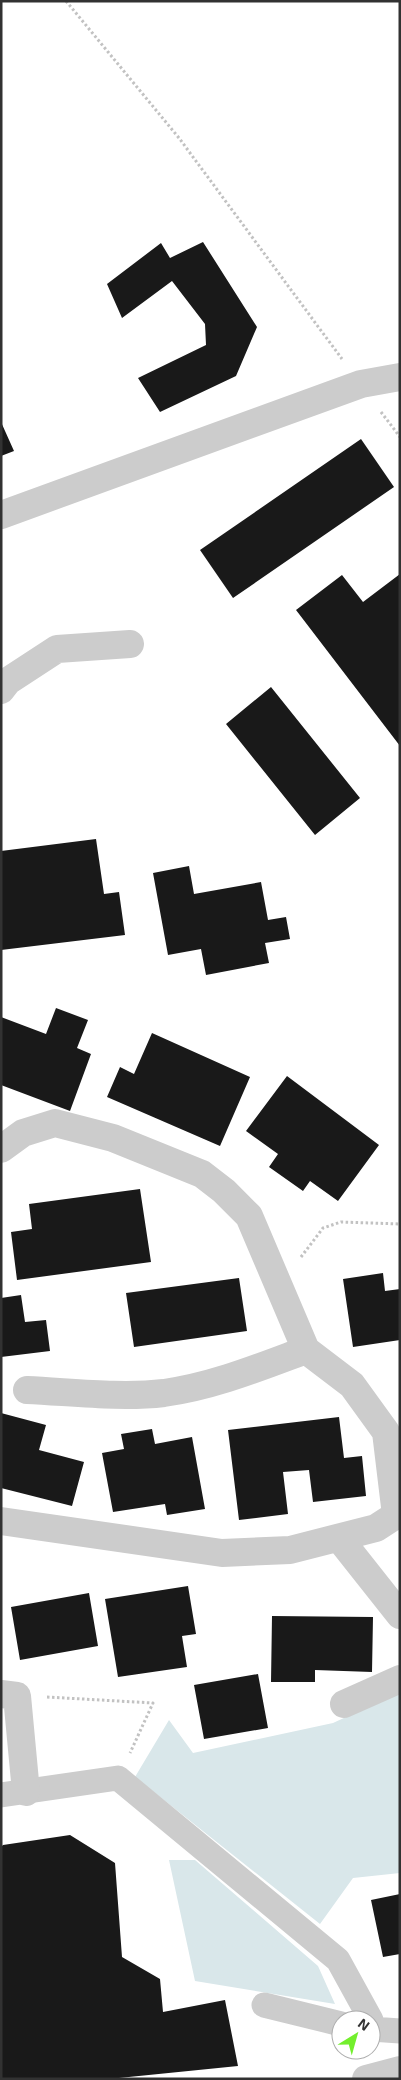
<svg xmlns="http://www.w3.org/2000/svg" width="401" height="2080" viewBox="0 0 401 2080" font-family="'Exo 2',sans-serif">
  <rect width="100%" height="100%" fill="#fff"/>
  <path fill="#d9e7ea" d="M400 1692V1873L353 1878 320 1924 135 1777 169 1720 193 1753 333 1723Z
    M169 1860H195L318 1966 335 2004 195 1981Z"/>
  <path fill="#191919" d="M203 242 257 327 236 376 160 412 138 378 206 345 205 324 172 281 122 318 107 284 161 243 170 258Z
    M1 422 14 451 1 456Z
    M361 439 394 487 233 598 200 550Z
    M400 574V746L296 610 342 575 363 602Z
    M271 687 360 798 315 835 226 724Z
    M96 839 104 894 119 892 125 935 1 950V851Z
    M189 866 194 894 261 882 268 920 286 917 290 939 265 943 269 963 206 975 201 949 168 955 153 873Z
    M56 1008 88 1020 77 1048 91 1054 70 1111 1 1085V1017L46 1034Z
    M152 1033 250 1077 220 1146 107 1097 120 1067 134 1074Z
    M287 1076 379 1145 338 1201 310 1181 303 1191 269 1167 278 1154 246 1131Z
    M140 1189 151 1262 17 1280 11 1232 32 1229 29 1204Z
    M383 1273 385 1291 400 1289V1340L353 1347 343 1279Z
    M239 1278 247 1331 134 1347 126 1293Z
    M21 1295 25 1322 46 1320 50 1351 1 1357V1298Z
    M1 1413 46 1425 39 1450 84 1462 72 1506 1 1488Z
    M339 1417 344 1458 362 1456 366 1496 313 1502 309 1470 283 1472 288 1514 239 1520 228 1430Z
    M152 1429 155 1444 192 1437 205 1509 167 1515 165 1504 113 1512 102 1453 124 1449 121 1434Z
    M188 1586 196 1634 182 1636 187 1667 118 1677 105 1599Z
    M89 1593 98 1646 20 1660 11 1607Z
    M272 1616 373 1617 372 1672 315 1670V1682H271Z
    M258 1674 268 1728 204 1739 194 1685Z
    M70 1835 115 1863 122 1957 160 1979 163 2012 225 2000 238 2066 109 2079H1V1847L3 1845Z
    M400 1894V1954L383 1957 371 1900Z"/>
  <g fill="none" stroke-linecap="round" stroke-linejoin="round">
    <path stroke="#c2c2c2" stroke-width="3" stroke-dasharray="2.5 2.5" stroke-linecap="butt" d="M66 1 179 138 342 359
      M381 412 400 437
      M301 1257 323 1228 341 1222 400 1224
      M47 1697 153 1703 130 1753"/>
    <path stroke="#ccc" stroke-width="25" d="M1 1795 118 1778 338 1960 371 2020
      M264 2005 341 2024
      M371 2029 400 2031"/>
    <path stroke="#ccc" stroke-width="28" d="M1 515 361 384 400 377
      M1 690 8 681 57 649 130 644
      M1 1149 23 1133 55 1123 113 1138 202 1174 224 1191 249 1216 306 1350 352 1385 386 1432 396 1515 376 1528 290 1550 222 1553 1 1521
      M27 1390C72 1392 120 1398 164 1393 214 1386 260 1367 306 1350
      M339 1538 400 1615
      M1 1694 17 1696 26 1792
      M344 1704 400 1679"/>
    <path stroke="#ccc" stroke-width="28" d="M366 2079 400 2070"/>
  </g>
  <rect width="401" height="2080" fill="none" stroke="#323232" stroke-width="5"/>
  <g transform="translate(356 2035) rotate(37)"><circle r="24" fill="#ffffff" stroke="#adadad"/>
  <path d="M0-4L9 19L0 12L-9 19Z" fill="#73ef2d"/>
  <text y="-8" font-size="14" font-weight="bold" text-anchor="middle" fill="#323232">N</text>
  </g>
</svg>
